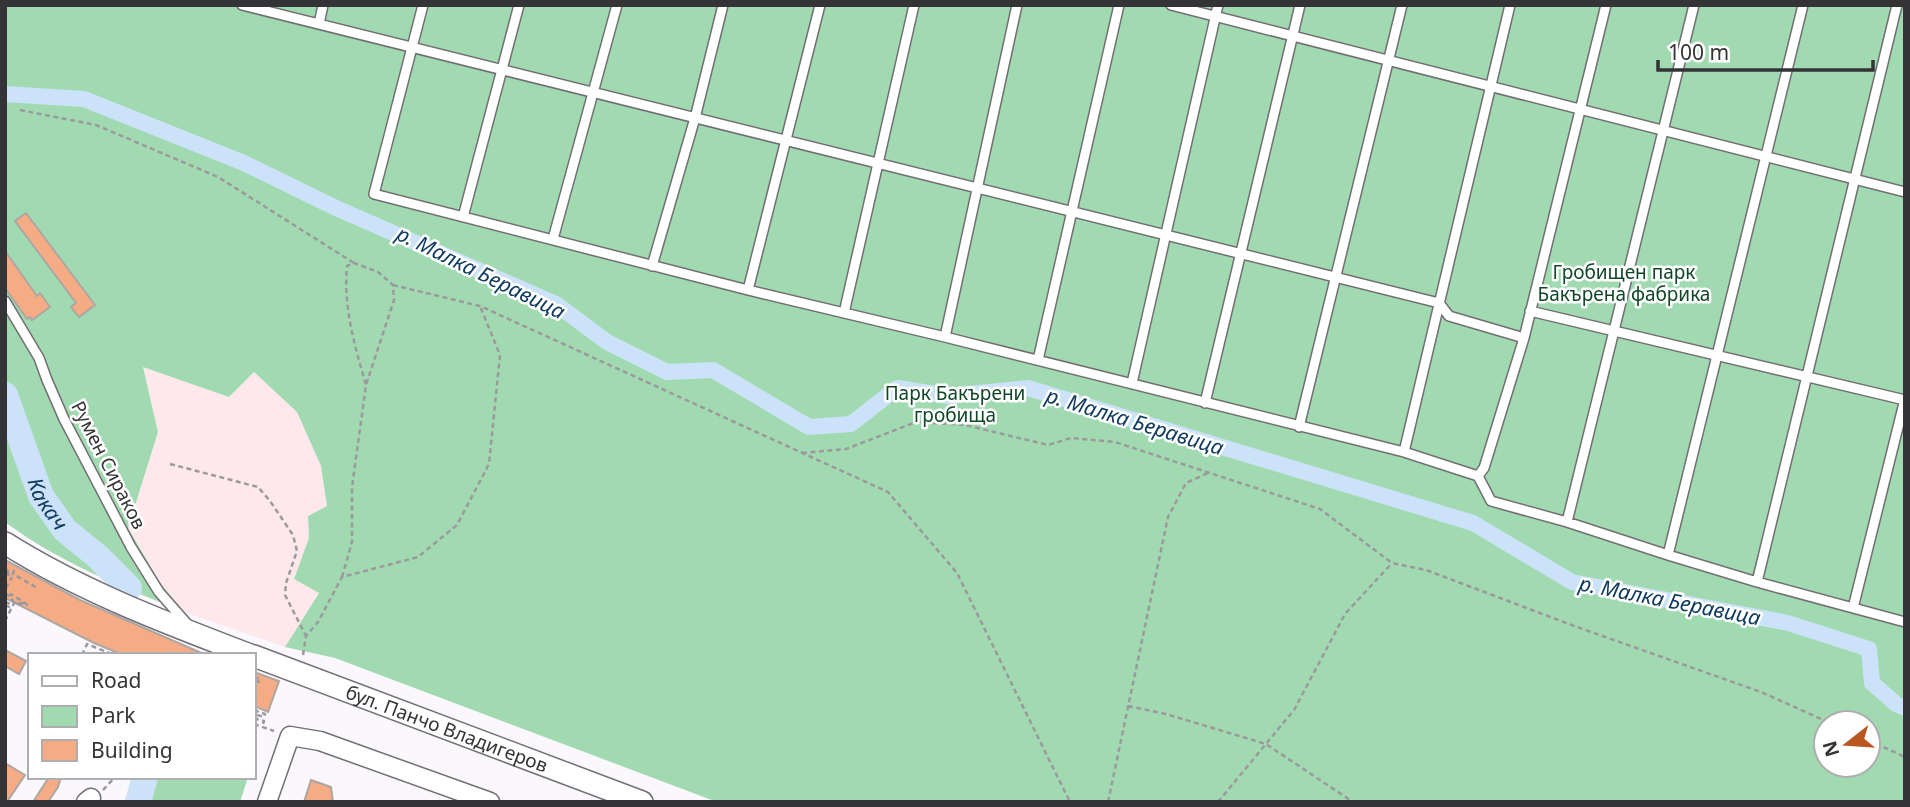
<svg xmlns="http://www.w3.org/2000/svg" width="1910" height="807" viewBox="0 0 1910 807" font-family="'Noto Sans',sans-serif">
  <rect width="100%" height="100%" fill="#faf7fd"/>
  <path fill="#fee8ec" d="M143 366 229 397 254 372 297 412 321 466 327 506 308 516 309 538 294 579 319 592 285 647 184 612 161 584 128 528 158 432Z"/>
  <path fill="#a1dab1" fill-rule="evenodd" d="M5 5H1905V802H717L335 658 285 647 319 593 294 579 309 538 308 516 327 506 321 466 297 412 254 372 229 397 143 367 158 432 128 528 161 584 184 612C123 587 58 562 5 522ZM1826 723H1868V765H1826Z
    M158 777H248L240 802H151Z"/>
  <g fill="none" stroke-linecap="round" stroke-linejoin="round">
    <path stroke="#cbe2f9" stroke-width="16" d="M5 94 84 99 244 163 336 208 556 304 607 342 667 372 713 370 809 427 851 424 897 388 949 396 1028 388 1473 523 1572 582 1788 623 1869 649 1872 683 1896 704 1905 708"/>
    <g stroke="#cbe2f9" stroke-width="26">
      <path id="s1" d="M5 395 41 496 65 530 97 556 129 588"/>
      <path d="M138 802 145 777"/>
    </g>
  </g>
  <path fill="#f5ac84" stroke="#ada7a4" stroke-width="2" d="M26 213 95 305 79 317 71 307 76 303 15 221Z
    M5 251 37 296 40 293 50 307 32 320 30 317 27 319 5 288Z
    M5 560 80 600 206 655H123L94 643 5 598Z
    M5 650 26 661 19 674 5 666Z
    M254 672 279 681 268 712 254 706Z
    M5 763 25 775 7 802H5Z
    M49 777H61L58 787 48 802H33Z
    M311 780 331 787 333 802H304Z"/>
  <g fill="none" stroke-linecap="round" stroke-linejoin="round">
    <g stroke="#726f74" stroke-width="12">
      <path id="service" d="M242 5 1439 303 1449 316 1524 338
        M423 5 374 194 748 290 945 337 1404 452 1478 476 1484 468 1524 338 1606 5
        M1171 5 1905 192
        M319 24 323 5
        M463 217 519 5
        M553 239 617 5
        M652 266 695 118 723 5
        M748 290 820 5
        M5 301 39 358 47 380 64 419 131 547 159 592 189 626
        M1530 311 1905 400
        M844 313 914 5
        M945 337 1017 5
        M1038 360 1119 5
        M1132 383 1218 5
        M1205 403 1300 5
        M1299 427 1402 5
        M1404 452 1510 5
        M1478 476 1491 501 1567 522 1668 555 1757 582 1905 622
        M1567 522 1694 5
        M1668 555 1803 5
        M1757 582 1897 5
        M1853 608 1905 399"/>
    </g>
    <g stroke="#726f74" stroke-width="21">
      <path id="minor" d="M86 802 91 798
        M267 802 290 736 320 741 490 802"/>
    </g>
    <g stroke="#726f74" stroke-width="24">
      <g id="tertiary">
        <path d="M5 543C81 591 166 623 250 655"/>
        <path id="s2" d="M254 656 642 802"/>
      </g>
    </g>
    <path stroke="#9b999e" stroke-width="2.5" stroke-dasharray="5 3.5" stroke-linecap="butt" d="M20 110 96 125 218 177 354 263
      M393 285 480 306 888 492 957 573 1070 802
      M802 453 846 449 916 422 965 425 1048 445 1071 438 1115 442 1320 509 1392 563 1426 570 1577 627 1761 692 1830 723
      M170 464 258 487 270 501 293 535 297 551 286 583 285 595 306 636
      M14 570 13 574 39 589
      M5 571 12 575 13 574
      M5 573 12 577
      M342 577 352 542V487L366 385 394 300 393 285 378 272 354 263 347 266C343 307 355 347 366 385
      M6 588 12 577
      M5 594 10 596 14 603 28 605
      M10 596 11 594 28 605
      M5 602 13 605 14 603H24
      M5 605 9 607 8 609 5 608
      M5 621 13 605
      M82 655 87 644 114 655
      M303 655 306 636 318 622 342 577 418 557 457 525 489 464 500 355 480 306
      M254 677 260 679 259 682 254 680
      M254 696 256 697 254 699
      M1128 706 1166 714 1266 744 1353 802
      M254 710 265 714 264 717 254 714
      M254 718 264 721 262 727
      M254 724 274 731
      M1868 740 1905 757
      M103 790 115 777
      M1108 802 1168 517 1186 483 1208 473
      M1218 802 1294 710 1345 614 1392 563"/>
    <use href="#service" stroke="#fff" stroke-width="9"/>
    <use href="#minor" stroke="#fff" stroke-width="18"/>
    <use href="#tertiary" stroke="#fff" stroke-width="21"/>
    <path stroke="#9b999e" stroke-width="2.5" stroke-dasharray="5 3.5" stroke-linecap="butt" d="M5 572 7 570 13 574"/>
  </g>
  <g text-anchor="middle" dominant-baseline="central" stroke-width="5" stroke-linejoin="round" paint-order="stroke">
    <g font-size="19" fill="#104727" stroke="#fff">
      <text x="1624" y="272">Гробищен парк<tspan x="1624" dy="22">Бакърена фабрика</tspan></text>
      <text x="955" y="393">Парк Бакърени<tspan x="955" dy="22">гробища</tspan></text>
    </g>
    <g font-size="19" fill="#343336" stroke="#fff">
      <text transform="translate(109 465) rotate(63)">Румен Сираков</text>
      <text stroke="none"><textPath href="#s2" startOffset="206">бул. Панчо Владигеров</textPath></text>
    </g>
    <g font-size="21" font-style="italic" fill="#113c60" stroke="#fff">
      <text transform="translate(481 272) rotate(26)">р. Малка Беравица</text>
      <text transform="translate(1135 421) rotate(17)">р. Малка Беравица</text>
      <text stroke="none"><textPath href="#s1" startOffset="117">Какач</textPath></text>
      <text transform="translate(1670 600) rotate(11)">р. Малка Беравица</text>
    </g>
  </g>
  <rect width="1910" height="807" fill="none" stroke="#343336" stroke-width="14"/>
  <rect x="28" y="653" width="228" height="126" fill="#ffffff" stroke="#aeadaf" stroke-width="2"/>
  <rect x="42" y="676" width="35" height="10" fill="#ffffff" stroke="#aeadaf" stroke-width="2"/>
  <text x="91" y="688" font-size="21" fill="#343336">Road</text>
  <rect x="42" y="706" width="35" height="21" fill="#a1dab1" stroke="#aeadaf" stroke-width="2"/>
  <text x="91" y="723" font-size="21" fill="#343336">Park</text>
  <rect x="42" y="740" width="35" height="21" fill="#f5ac84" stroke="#aeadaf" stroke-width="2"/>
  <text x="91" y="758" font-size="21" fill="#343336">Building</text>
  <g transform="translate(1847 744) rotate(253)"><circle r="33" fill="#ffffff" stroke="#aeadaf" stroke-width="2"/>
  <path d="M0-5L12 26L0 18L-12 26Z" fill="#ba5622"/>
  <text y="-10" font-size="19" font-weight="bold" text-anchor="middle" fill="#343336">N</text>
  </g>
  <path d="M1658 60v10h215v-10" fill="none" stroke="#343336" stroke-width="3.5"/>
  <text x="1668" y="60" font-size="21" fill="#343336" stroke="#ffffff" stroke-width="5" paint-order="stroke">100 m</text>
</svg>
